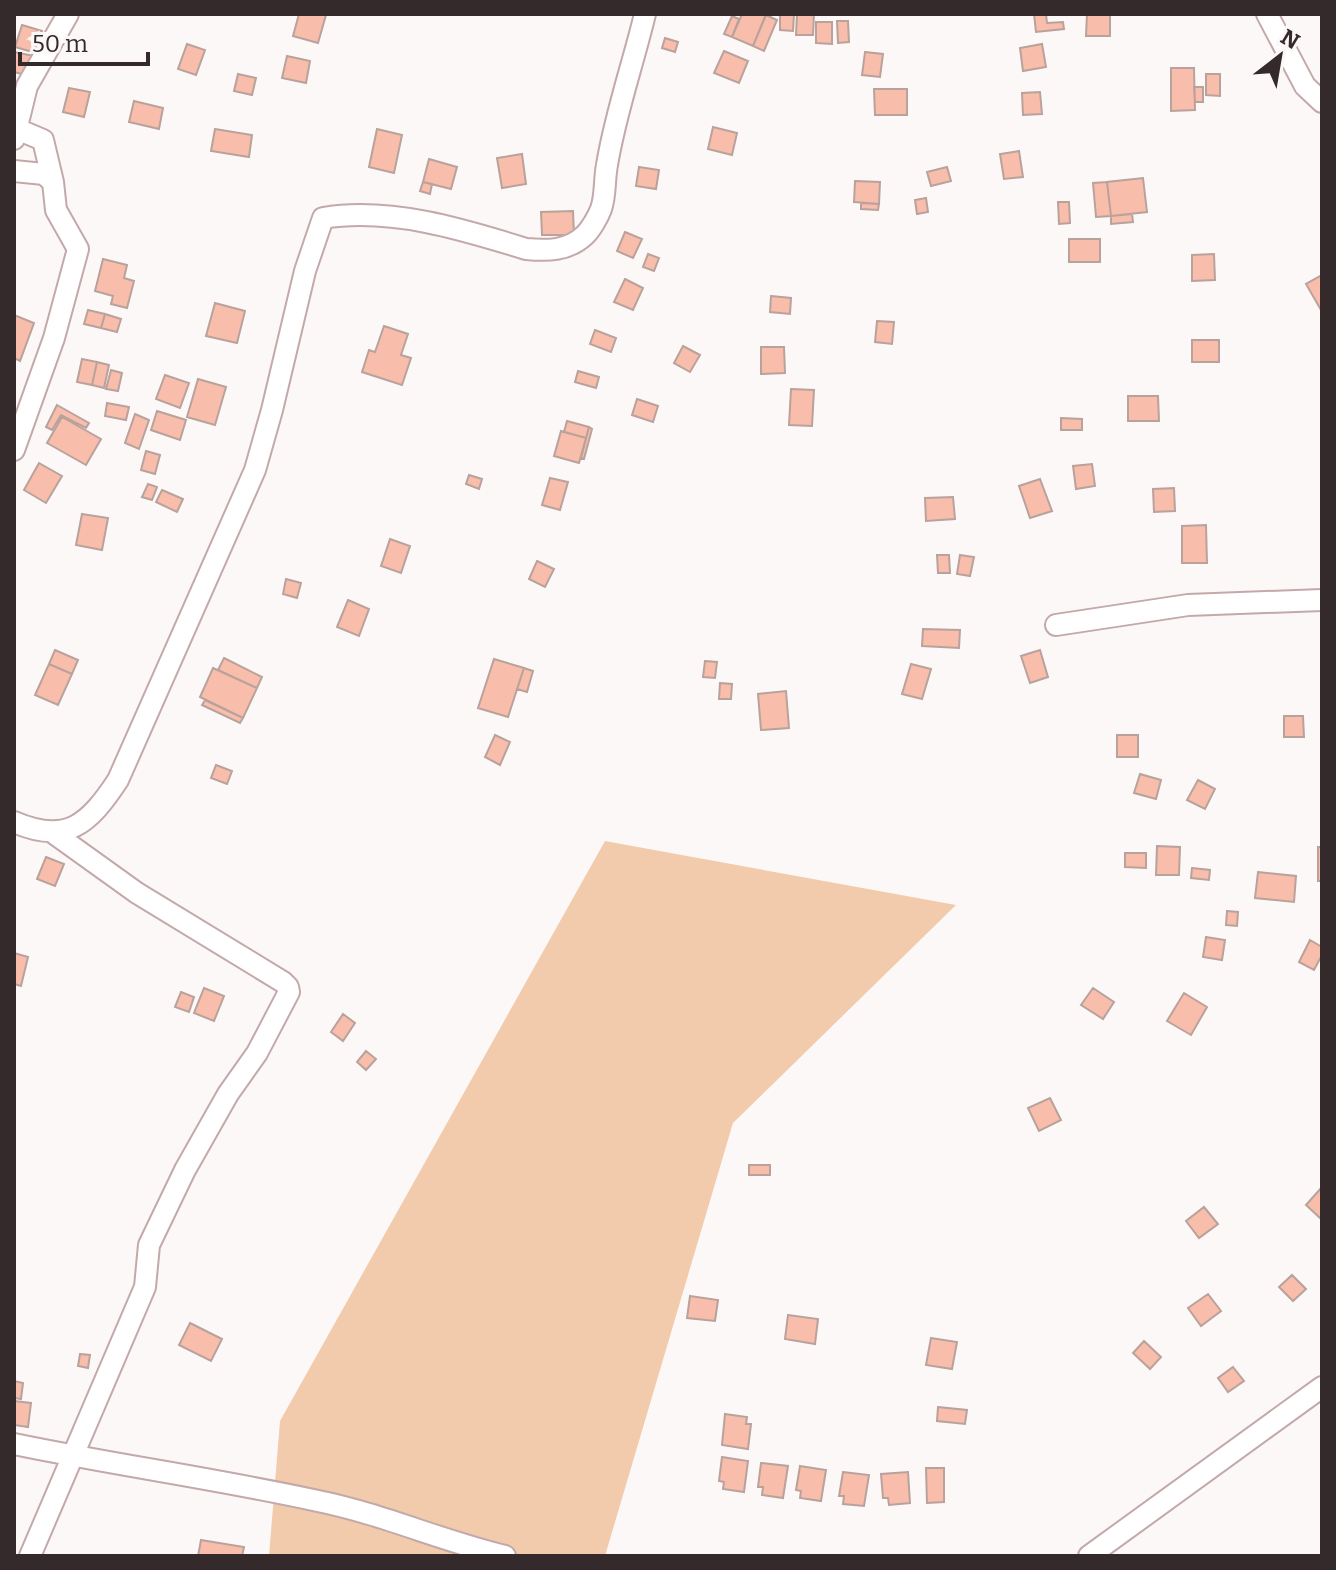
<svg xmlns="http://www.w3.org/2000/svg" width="1336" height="1570" viewBox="0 0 1336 1570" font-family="Bitter,serif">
  <rect width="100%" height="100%" fill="#fdf8f8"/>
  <path fill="#f2cbad" d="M605 841 956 905 733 1123 605 1556H269L280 1421Z"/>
  <path fill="#f8bdab" stroke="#b9a29b" stroke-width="2" d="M299 14 326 15 318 43 293 36Z
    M742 14H766L753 46 732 37Z
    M780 14H794L793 31 780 30Z
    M797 14H814L813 35H796Z
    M1034 14H1046L1047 23 1063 22 1064 29 1036 32Z
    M1087 14H1110V36H1086Z
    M766 15 777 20 764 51 753 46Z
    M732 16 739 19 732 37 724 34Z
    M837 21H848L849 42 838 43Z
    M816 22H832V44L816 43Z
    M22 25 42 31 36 53 15 47Z
    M665 38 678 42 675 52 662 48Z
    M187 44 205 50 196 75 178 69Z
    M1042 44 1046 67 1023 71 1020 48Z
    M724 51 748 61 739 83 714 73Z
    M14 52 34 56 29 76 14 72Z
    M865 52 883 54 880 77 862 75Z
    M287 56 310 61 306 83 282 78Z
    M1171 68H1194L1195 110 1171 111Z
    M238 74 256 78 252 95 234 91Z
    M1206 74H1220V96L1206 95Z
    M1194 87H1203V102H1195Z
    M69 88 90 92 84 117 63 112Z
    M874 89H907V115H875Z
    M1040 92 1042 114 1023 115 1022 93Z
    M134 101 163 108 159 129 129 122Z
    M713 127 737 133 732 155 708 149Z
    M215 129 252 135 249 157 211 151Z
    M377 129 402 135 394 173 369 167Z
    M1019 151 1023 177 1004 179 1000 154Z
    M522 154 526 184 502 188 497 158Z
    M429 159 457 167 451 189 423 182Z
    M639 167 659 170 656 189 636 186Z
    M947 167 951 181 931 186 927 172Z
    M1143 178 1147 212 1111 216 1107 182Z
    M855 181 880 182 879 204 854 202Z
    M423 182 432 184 430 194 420 191Z
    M1107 182 1111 216 1096 217 1093 183Z
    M926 198 928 212 917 214 915 200Z
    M1058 202H1069L1070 223 1059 224Z
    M861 203 879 204 878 210 861 209Z
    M573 211 574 235H542L541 212Z
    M1132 214 1133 222 1111 224V216Z
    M625 232 642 239 633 258 617 251Z
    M1069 239H1100V262H1069Z
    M648 254 659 258 654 271 643 267Z
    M1214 254 1215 280 1192 281V255Z
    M103 259 127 265 124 278 134 281 127 308 111 304 113 296 95 291Z
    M1322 275V310H1321L1306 284Z
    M625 279 643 288 633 310 614 302Z
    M771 296 791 298 790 314 770 312Z
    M215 303 245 311 237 343 206 336Z
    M88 310 105 314 101 328 84 324Z
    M105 314 121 319 117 332 101 328Z
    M14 315 34 323 20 361 14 358Z
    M877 321 894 322 892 344 875 342Z
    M384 326 408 334 401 355 411 358 402 385 362 372 369 350 375 352Z
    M595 330 616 338 611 352 590 344Z
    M1192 340H1219V362H1192Z
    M683 346 700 355 690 372 674 363Z
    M761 347H784L785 373 761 374Z
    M82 359 97 362 92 385 77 382Z
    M97 362 109 365 104 388 92 385Z
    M111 370 122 373 118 391 106 389Z
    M578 371 599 377 596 388 575 382Z
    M165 375 189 383 180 408 156 399Z
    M198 379 226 387 215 425 187 417Z
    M791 389 814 390 812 426 789 425Z
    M1128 396H1158L1159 421H1128Z
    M637 399 658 406 653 422 632 415Z
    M107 403 129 407 126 420 105 416Z
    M57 405 89 423 86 428 61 415 52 430 46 427Z
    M157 411 186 420 180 440 151 430Z
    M135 414 149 420 139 449 125 443Z
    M62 417 101 439 86 465 47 443Z
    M1061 418 1082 419V430H1061Z
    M567 421 589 427 586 438 564 432Z
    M589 427 592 429 584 459 581 458Z
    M561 431 586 438 579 463 554 456Z
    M146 451 160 455 155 474 141 470Z
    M39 463 62 476 46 503 24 490Z
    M1092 464 1095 486 1076 489 1073 466Z
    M469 475 482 479 479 489 466 484Z
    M550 478 568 482 560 510 542 505Z
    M1040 479 1052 511 1030 518 1019 486Z
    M148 484 157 487 152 500 142 497Z
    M1174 488 1175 511 1154 512 1153 489Z
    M162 490 183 499 177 512 156 502Z
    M953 497 955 519 926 521 925 498Z
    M82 514 108 518 102 550 76 545Z
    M1206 525 1207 563H1182V526Z
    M390 539 410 546 401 573 381 566Z
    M937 555H949L950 573H938Z
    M960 555 974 557 970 576 957 574Z
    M537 561 554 569 545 587 529 579Z
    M286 579 301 583 297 598 283 594Z
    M348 600 369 609 359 636 337 627Z
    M923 629 960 630 959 648 922 646Z
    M55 650 78 660 72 674 49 664Z
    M1040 650 1048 677 1030 683 1021 656Z
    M224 658 262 677 257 688 218 670Z
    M494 659 524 668 508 717 478 708Z
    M705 661 717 662 715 678 703 677Z
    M49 664 72 674 58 705 35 695Z
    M911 664 931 669 922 699 902 694Z
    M213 668 257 688 243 718 200 697Z
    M524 668 533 671 527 692 517 689Z
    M720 683 732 684 731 699H719Z
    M786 691 789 728 761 730 758 694Z
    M205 700 243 718 240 723 202 705Z
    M1284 716H1303L1304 737H1284Z
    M495 735 510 742 500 765 485 757Z
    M1117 735H1138V757H1117Z
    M216 765 232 771 227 784 211 778Z
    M1140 774 1161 780 1156 799 1134 793Z
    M1198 780 1215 789 1205 809 1187 800Z
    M1157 846 1180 847 1179 875H1156Z
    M1318 847H1322V881H1318Z
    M1125 853H1146V868L1125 867Z
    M46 857 64 864 55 886 37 879Z
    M1192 868 1210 870 1209 880 1191 878Z
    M1258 872 1296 876 1294 902 1255 898Z
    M1227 911 1238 912 1237 926 1226 925Z
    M1206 937 1225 940 1222 960 1203 957Z
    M1310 940 1322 947V955L1314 970 1299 962Z
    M14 953 28 957 21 986 14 984Z
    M204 988 224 996 214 1021 194 1013Z
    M1093 988 1114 1002 1103 1019 1081 1005Z
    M181 992 194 997 189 1012 175 1007Z
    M1184 993 1207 1007 1191 1035 1167 1021Z
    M343 1014 355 1023 343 1041 331 1032Z
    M366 1051 376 1059 366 1070 357 1062Z
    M1050 1098 1061 1120 1039 1131 1028 1108Z
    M749 1165H770V1175H749Z
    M1322 1187V1216L1320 1218 1306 1205Z
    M1204 1207 1218 1224 1199 1238 1186 1221Z
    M1292 1275 1306 1289 1293 1301 1279 1287Z
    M1208 1294 1221 1311 1201 1326 1188 1308Z
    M690 1296 718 1300 715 1321 687 1318Z
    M788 1315 818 1319 815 1344 785 1339Z
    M190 1323 222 1339 211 1361 179 1345Z
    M931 1338 957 1342 952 1369 926 1365Z
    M1144 1341 1161 1357 1150 1369 1133 1353Z
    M80 1354 90 1355 88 1368 78 1366Z
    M1233 1367 1244 1381 1228 1392 1218 1378Z
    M14 1381 23 1383 21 1399 14 1398Z
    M14 1401 31 1403 28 1427 14 1425Z
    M938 1407 967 1410 965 1424 937 1421Z
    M725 1414 747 1417 746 1424H751L748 1449 722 1445Z
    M722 1457 748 1461 744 1492 723 1489 724 1482 719 1481Z
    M761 1463 788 1466 783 1498 762 1495 763 1487H758Z
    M800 1466 826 1470 821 1501 800 1498 801 1491 796 1490Z
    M926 1468H944V1502L927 1503Z
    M843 1472 869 1475 864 1506 843 1504 844 1496H839Z
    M908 1472 910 1503 889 1505 888 1498H883L881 1474Z
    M201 1540 244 1547 242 1556H198Z"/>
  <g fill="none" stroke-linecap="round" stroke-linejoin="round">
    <g stroke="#c3a9aa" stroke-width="24">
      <path id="minor" d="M1267 14 1305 86 1322 102
        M17 129 43 140 53 182
        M14 139 27 86 68 14
        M14 171 44 174 53 182 56 210 78 249 54 338 14 450
        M1056 625 1188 605 1322 600
        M14 822C67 845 89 824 118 780L255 470 272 410 305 271 323 218C390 207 462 229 526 249 548 251 568 251 585 235 591 229 598 217 601 209 606 195 604 180 607 165 615 115 633 64 645 14
        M14 1444C115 1465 218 1479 318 1501 382 1514 442 1541 505 1556
        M30 1556 145 1287 149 1245 185 1170 228 1094 257 1053 289 992 288 987 283 982 137 893 52 832
        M1089 1556 1322 1387"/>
    </g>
    <use href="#minor" stroke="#fff" stroke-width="20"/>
  </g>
  <rect width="1336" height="1570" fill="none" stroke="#342a2b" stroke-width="32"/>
  <g transform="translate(1280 56) rotate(31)" stroke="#fdf8f8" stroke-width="6" paint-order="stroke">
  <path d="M0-6L14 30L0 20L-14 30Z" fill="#342a2b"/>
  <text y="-12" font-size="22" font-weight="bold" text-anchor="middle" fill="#342a2b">N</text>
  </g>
  <path d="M20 52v12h128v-12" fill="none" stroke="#342a2b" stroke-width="4"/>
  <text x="32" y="52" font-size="24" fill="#342a2b" stroke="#fdf8f8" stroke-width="6" paint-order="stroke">50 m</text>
</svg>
